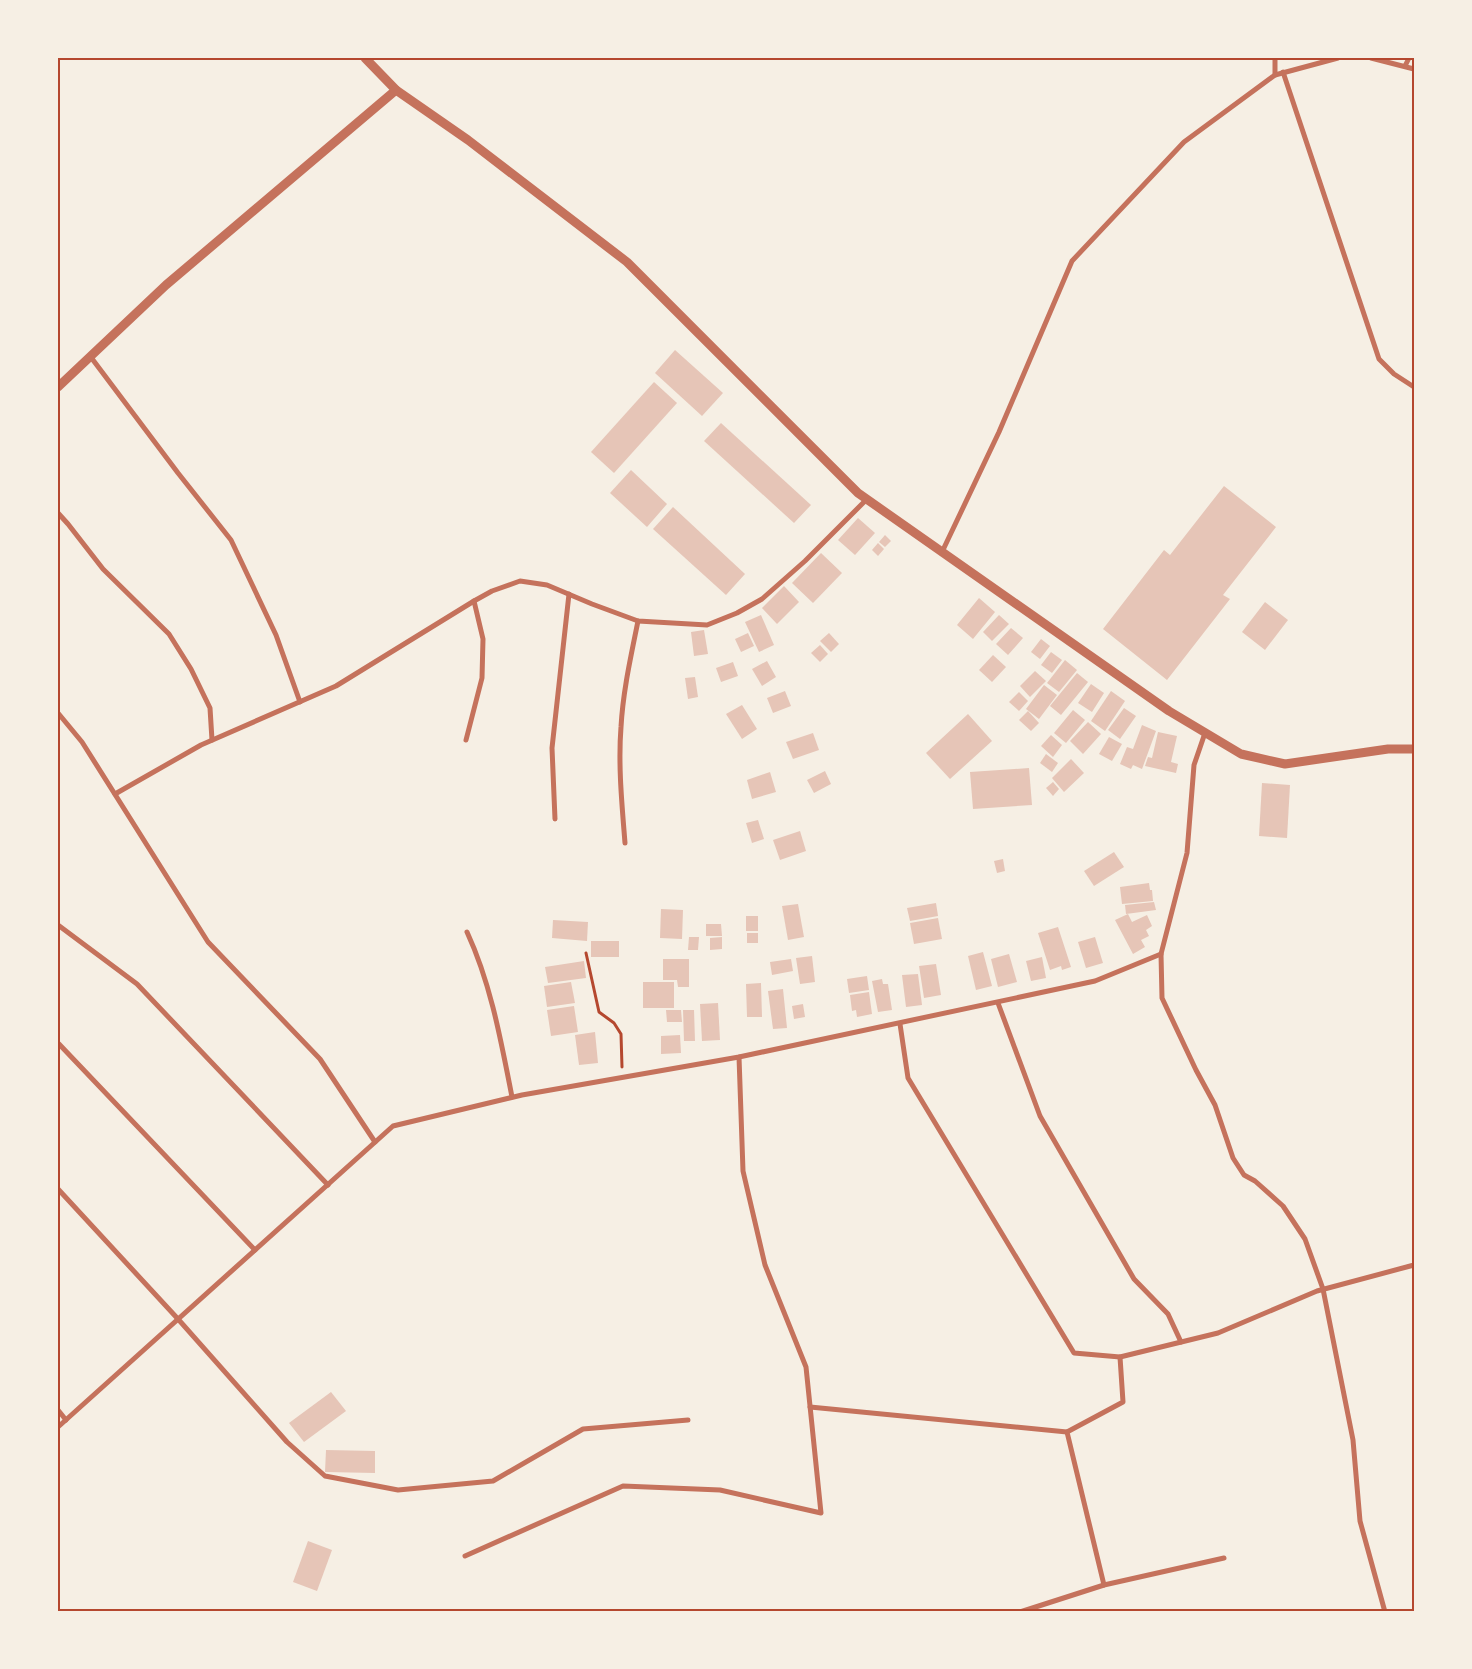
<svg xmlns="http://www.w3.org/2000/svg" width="1472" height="1669" viewBox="0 0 1472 1669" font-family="'IBM Plex Sans',sans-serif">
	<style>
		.building { fill: #e6c5b7 }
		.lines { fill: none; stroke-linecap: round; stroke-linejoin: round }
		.path { stroke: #b5482f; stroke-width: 3 }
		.minor { stroke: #c5725c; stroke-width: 5 }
		.tertiary { stroke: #c5725c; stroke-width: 9 }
		.neatline { fill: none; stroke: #b5482f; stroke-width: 2 }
	</style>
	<rect width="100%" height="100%" fill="#f6efe4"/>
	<g class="building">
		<path d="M675 350 723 393 702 416 655 373Z"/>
		<path d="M654 382 677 403 614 473 591 452Z"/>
		<path d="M721 423 811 505 794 523 704 441Z"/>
		<path d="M631 470 667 504 647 527 610 493Z"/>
		<path d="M1224 486 1276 527 1223 595 1230 599 1167 680 1103 629 1164 550 1170 555Z"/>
		<path d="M673 507 745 574 726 595 653 529Z"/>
		<path d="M858 518 875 533 855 555 838 540Z"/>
		<path d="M885 535 891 541 885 547 879 542Z"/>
		<path d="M878 543 884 549 878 556 872 550Z"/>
		<path d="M821 553 842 573 813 603 792 583Z"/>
		<path d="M784 586 799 602 777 624 762 608Z"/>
		<path d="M979 598 995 612 973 639 957 625Z"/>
		<path d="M1265 602 1288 620 1265 650 1242 632Z"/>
		<path d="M761 615 774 645 759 652 745 622Z"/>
		<path d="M999 615 1009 624 992 641 983 632Z"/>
		<path d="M1011 628 1023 638 1008 655 996 644Z"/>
		<path d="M704 630 708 654 694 656 691 632Z"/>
		<path d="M748 633 754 646 741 652 735 639Z"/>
		<path d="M829 633 839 644 831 652 820 641Z"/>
		<path d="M1041 639 1050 646 1040 659 1031 652Z"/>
		<path d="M820 645 828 654 820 662 811 653Z"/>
		<path d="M1051 652 1062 660 1052 673 1041 665Z"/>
		<path d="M993 655 1006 667 992 682 979 670Z"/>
		<path d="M1065 660 1077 670 1059 692 1047 683Z"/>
		<path d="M767 661 776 677 762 686 752 669Z"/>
		<path d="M733 662 738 676 721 682 716 668Z"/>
		<path d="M1035 671 1046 681 1030 697 1020 686Z"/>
		<path d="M1077 673 1088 682 1061 715 1050 706Z"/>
		<path d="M695 677 698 697 688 699 685 678Z"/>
		<path d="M1091 684 1104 693 1092 712 1078 703Z"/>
		<path d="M1044 685 1057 695 1039 719 1026 709Z"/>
		<path d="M785 691 791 706 773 713 767 698Z"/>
		<path d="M1111 691 1125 701 1105 731 1091 721Z"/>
		<path d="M1019 692 1028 701 1019 711 1009 702Z"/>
		<path d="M742 705 757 729 742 739 726 714Z"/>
		<path d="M1124 708 1136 716 1120 739 1108 730Z"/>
		<path d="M1073 710 1085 720 1066 743 1054 733Z"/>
		<path d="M1028 711 1039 723 1031 731 1019 720Z"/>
		<path d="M968 714 992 741 950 779 926 753Z"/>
		<path d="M1088 722 1101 734 1083 754 1070 741Z"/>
		<path d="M1142 725 1156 731 1142 769 1133 765 1131 769 1120 764 1127 747 1133 749Z"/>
		<path d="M1158 732 1177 736 1171 762 1178 764 1176 773 1145 766 1148 757 1152 758Z"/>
		<path d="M813 733 819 750 793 759 786 742Z"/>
		<path d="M1051 735 1062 745 1053 757 1041 746Z"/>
		<path d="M1109 737 1122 744 1112 761 1099 754Z"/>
		<path d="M1046 754 1058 763 1052 772 1040 763Z"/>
		<path d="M1071 759 1084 773 1064 792 1052 778Z"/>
		<path d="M1029 768 1032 805 973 809 970 772Z"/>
		<path d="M825 771 831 784 814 793 807 780Z"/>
		<path d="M770 772 776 792 752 799 747 780Z"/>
		<path d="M1053 782 1059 789 1053 796 1046 788Z"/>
		<path d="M1262 783 1290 785 1287 838 1259 836Z"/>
		<path d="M758 820 764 839 752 843 746 823Z"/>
		<path d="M800 831 806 851 780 860 773 840Z"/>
		<path d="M1114 852 1124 867 1094 886 1084 871Z"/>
		<path d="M1003 859 1005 871 997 873 994 861Z"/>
		<path d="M1149 883 1150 890H1152L1153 901 1122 904 1120 887Z"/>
		<path d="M1154 902 1156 910 1126 914 1125 905Z"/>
		<path d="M936 903 938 916 910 921 907 908Z"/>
		<path d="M798 904 804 937 788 940 782 906Z"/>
		<path d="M661 909 683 910 682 939 660 938Z"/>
		<path d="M1128 914 1132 922 1147 915 1152 926 1146 930 1149 936 1141 940 1145 947 1133 954 1115 920Z"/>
		<rect x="746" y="916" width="12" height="15"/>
		<path d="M938 918 942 939 914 944 910 923Z"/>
		<path d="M553 920 588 922 587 941 552 938Z"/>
		<path d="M706 924H721L722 936H706Z"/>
		<path d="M1058 927 1071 967 1062 970 1061 966 1050 970 1038 933Z"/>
		<rect x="747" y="933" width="11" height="10"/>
		<path d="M689 937H699L698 950H688Z"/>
		<path d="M722 937V949L710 950V938Z"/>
		<path d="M1095 937 1103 963 1086 968 1078 942Z"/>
		<rect x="591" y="941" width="28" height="16"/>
		<path d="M983 952 992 986 976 990 968 956Z"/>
		<path d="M1009 954 1017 982 998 987 991 959Z"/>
		<path d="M812 956 815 982 800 984 796 958Z"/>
		<path d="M1042 957 1046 978 1031 981 1026 961Z"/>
		<path d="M663 959H689V987H678L677 980H663Z"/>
		<path d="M791 959 793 971 772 975 770 962Z"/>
		<path d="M584 961 586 978 548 983 545 967Z"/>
		<path d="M936 964 941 995 924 998 919 966Z"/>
		<path d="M918 974 922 1005 906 1007 902 975Z"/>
		<path d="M867 976 869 990 849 993 847 979Z"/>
		<path d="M882 979 883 984H888L892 1010 878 1012 872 981Z"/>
		<path d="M571 982 575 1003 547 1007 544 986Z"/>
		<rect x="643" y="982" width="31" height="26"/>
		<path d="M761 983 762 1017H747L746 984Z"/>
		<path d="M783 989 787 1028 773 1029 768 991Z"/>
		<path d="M869 992 872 1014 857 1017 856 1010 852 1011 850 995Z"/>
		<path d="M718 1003 720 1040 702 1041 700 1004Z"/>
		<path d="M803 1004 805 1017 794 1019 792 1006Z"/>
		<path d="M574 1006 578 1032 551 1036 547 1010Z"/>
		<path d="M666 1010H681L682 1022H667Z"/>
		<path d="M683 1010H694L695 1041H684Z"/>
		<path d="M595 1032 598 1063 579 1065 575 1035Z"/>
		<path d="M680 1035 681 1053 661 1054V1036Z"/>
		<path d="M331 1392 346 1411 304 1442 289 1423Z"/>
		<path d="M326 1450 375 1451V1473L325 1472Z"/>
		<path d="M308 1541 332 1550 317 1591 293 1582Z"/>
	</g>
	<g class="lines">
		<path class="path" d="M586 953 599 1012 614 1023 621 1034 622 1067"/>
		<g class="minor">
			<path d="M1371 58 1414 69"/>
			<path d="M1405 66 1409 58"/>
			<path d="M1283 72 1379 359 1394 374 1414 387"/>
			<path d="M1275 75V58"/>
			<path d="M90 356 178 473 231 540 276 635 300 702"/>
			<path d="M58 513 68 524 103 569 169 634 191 669 210 708 212 740"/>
			<path d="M942 552 999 432 1072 261 1184 142 1275 75 1338 58"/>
			<path d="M58 713 82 742 208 942 320 1059 375 1142"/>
			<path d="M1205 733 1194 765 1187 853 1161 954 1162 998 1196 1070 1215 1105 1233 1158 1244 1175 1255 1181 1283 1206 1305 1239 1323 1289 1353 1440 1360 1521 1385 1612"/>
			<path d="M466 740 482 678 483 639 474 601"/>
			<path d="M115 794 201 745 336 686 474 601 492 591 520 581 547 585 592 604 638 621 707 625 737 613 762 599 805 561 867 499"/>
			<path d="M555 819 552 748 569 594"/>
			<path d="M625 843C622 805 618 765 621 727 623 691 631 656 638 621"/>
			<path d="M58 925 137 984 328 1185"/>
			<path d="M467 932C491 984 501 1041 512 1097"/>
			<path d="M998 1003 1040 1116 1134 1279 1168 1314 1181 1342"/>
			<path d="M900 1024 908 1078 1074 1353 1120 1357"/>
			<path d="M59 1044 255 1250"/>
			<path d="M58 1189 178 1319 287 1442 325 1476 398 1490 493 1481 583 1429 688 1420"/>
			<path d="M810 1407 1067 1432"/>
			<path d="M58 1410 66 1420"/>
			<path d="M58 1427 393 1126 522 1095 739 1057 1095 981 1161 954"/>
			<path d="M465 1556 623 1486 720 1490 821 1513 806 1367 765 1265 743 1171 739 1057"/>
			<path d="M1104 1585 1067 1432 1123 1402 1120 1357 1218 1333 1317 1291 1414 1265"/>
			<path d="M1020 1612 1104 1585 1224 1558"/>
		</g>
		<g class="tertiary">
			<path d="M365 58 396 90 468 140 627 262 858 493 1169 711 1241 754 1285 764 1388 749H1414"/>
			<path d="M58 387 166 285 396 90"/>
		</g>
	</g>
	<rect width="1472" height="1669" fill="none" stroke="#f6efe4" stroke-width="118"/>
	<rect x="59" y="59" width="1354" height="1551" class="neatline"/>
</svg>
